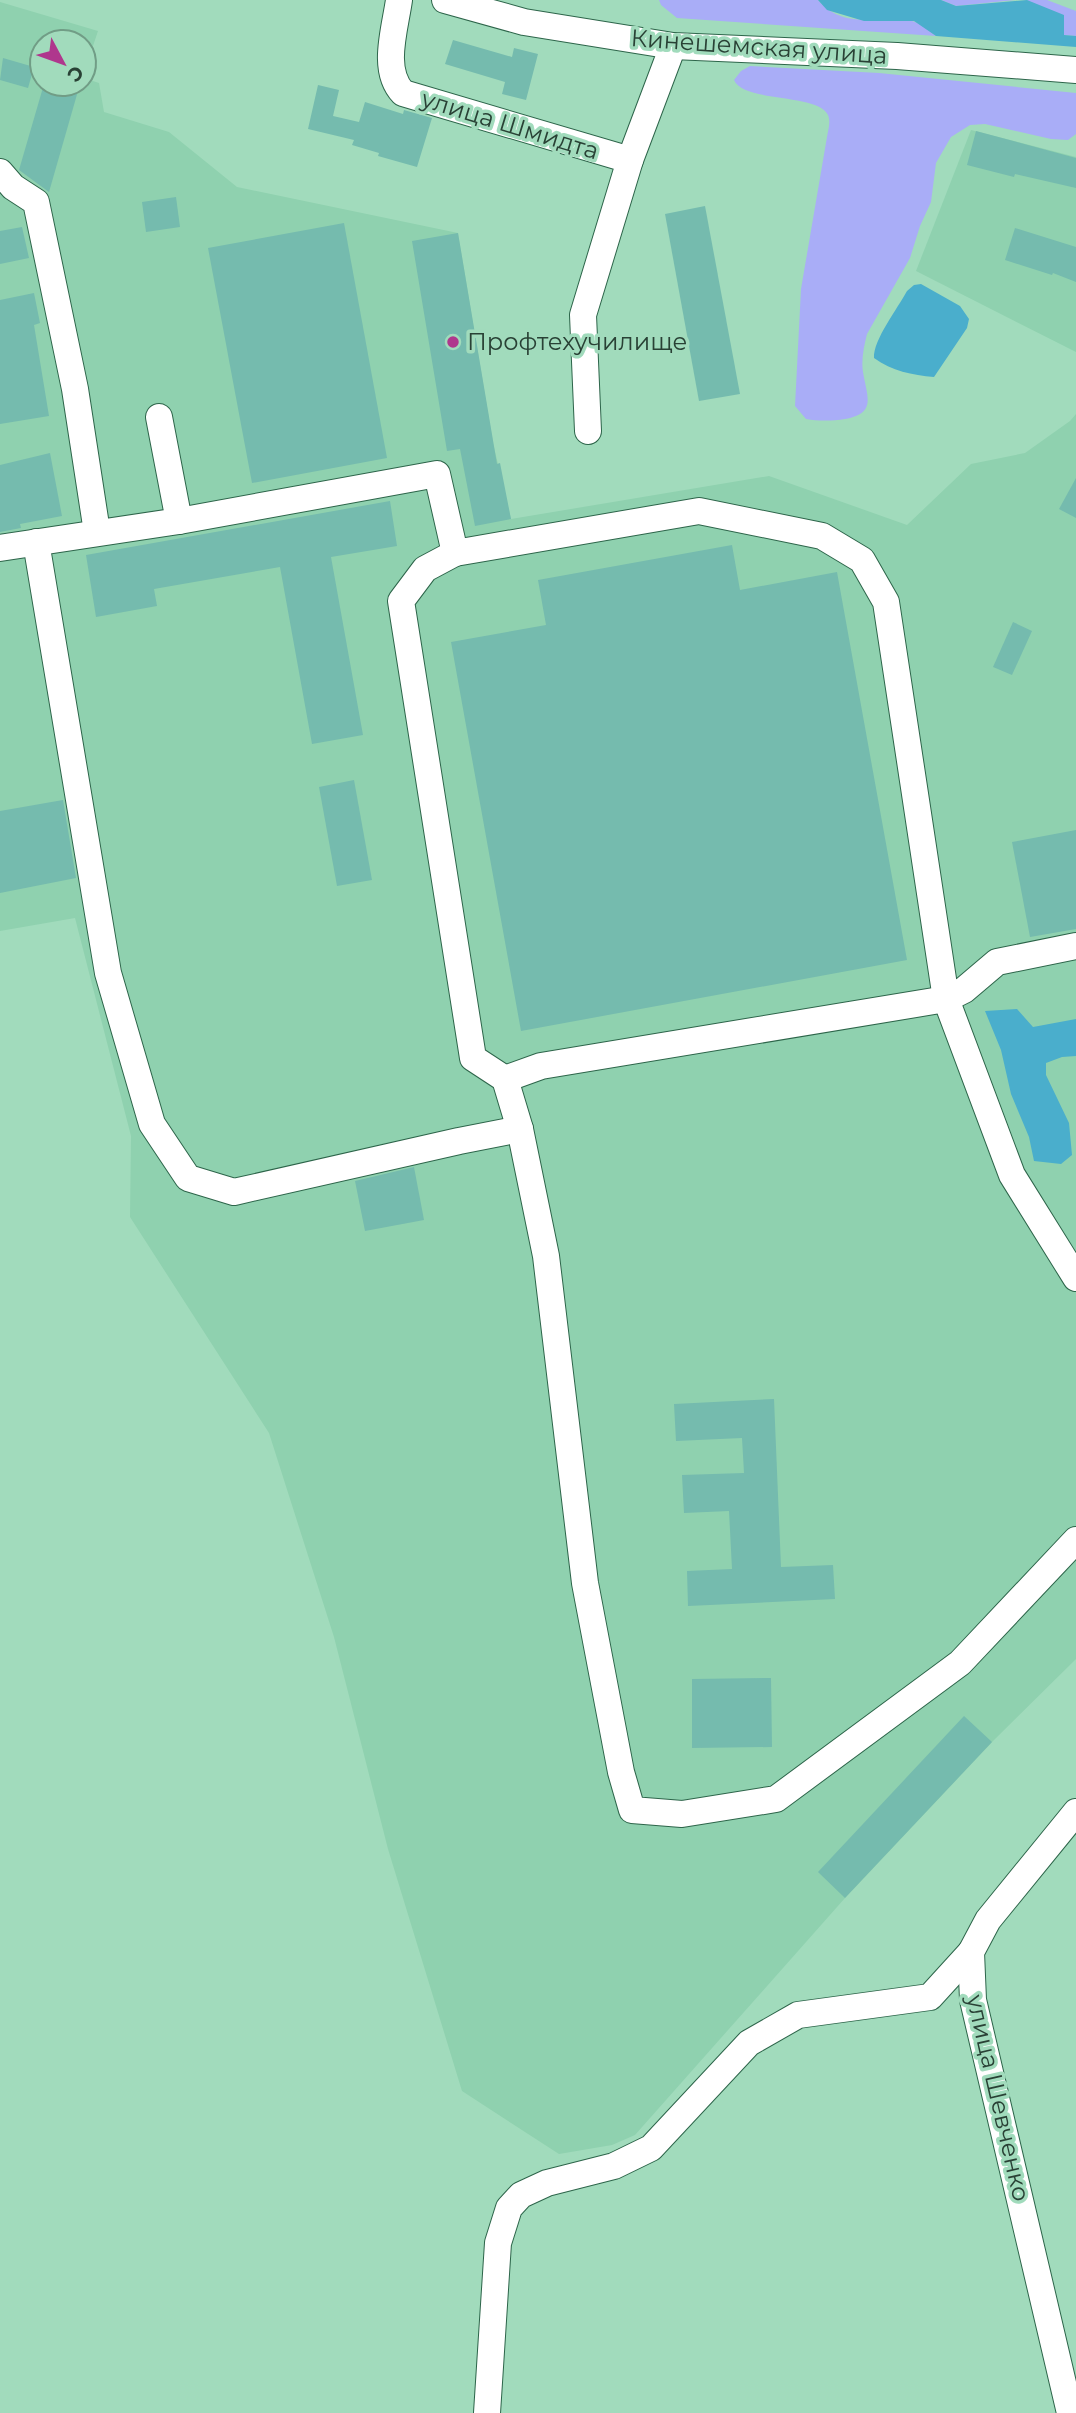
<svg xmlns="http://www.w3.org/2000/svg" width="1076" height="2413" viewBox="0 0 1076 2413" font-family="Montserrat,sans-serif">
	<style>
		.built { fill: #8fd1af }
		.green { fill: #a9adf7 }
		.water { fill: #4aaecc }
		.building { fill: #75bbae }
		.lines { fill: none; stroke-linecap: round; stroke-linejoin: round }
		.minor-casing { stroke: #2d654a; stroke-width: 28 }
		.minor { stroke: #fff; stroke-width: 26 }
		.poi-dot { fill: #af378d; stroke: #a1dbbc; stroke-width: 2.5 }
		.labels { text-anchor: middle; stroke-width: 7; stroke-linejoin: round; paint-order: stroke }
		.street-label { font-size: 24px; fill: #294135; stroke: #a1dbbc }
		.poi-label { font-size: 24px; fill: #294135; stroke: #a1dbbc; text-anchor: start }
	</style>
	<rect width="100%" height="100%" fill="#a1dbbc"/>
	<g class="built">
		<path d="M0 2 98 31 84 73V42H42V84H84V78L99 83 104 112 169 132 237 187 458 233 493 443 511 519 769 476 907 525 971 464 1025 453 1070 421 1076 414V1659L992 1742 845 1898 635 2135 612 2145 559 2154 462 2091 388 1849 334 1637 269 1433 130 1217 131 1136 75 918 0 931Z"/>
		<path d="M971 130 1076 157V352L916 271Z"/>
	</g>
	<g class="green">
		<path d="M659 0H818C844 31 881 15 912 21 920 23 929 31 936 36L677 18 661 5Z"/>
		<path d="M941 0H1015L956 6Z"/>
		<path d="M1027 0H1047L1076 11V36L1064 35Z"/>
		<path d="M750 66 879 73 1076 93V134L1068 140 1051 139 985 124 970 125 951 137 936 163 931 202 920 226 910 258 867 334C864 346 861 360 863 372 867 397 877 413 845 419 832 421 818 421 806 419L795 406 801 289 827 137C828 130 831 122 828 115 818 93 744 103 734 80L741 71Z"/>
	</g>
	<g class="water">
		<path d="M818 0H941L956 6 1027 0 1064 15V35L1076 36V47L936 36 914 21H864L827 10Z"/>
		<path d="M921 284 960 306 969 319 967 328 934 377C912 375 892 371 874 358 873 340 898 308 907 291L914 285Z"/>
		<path d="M1017 1009 1033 1027 1076 1019V1056L1062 1057 1046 1063V1075L1069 1123 1072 1155 1061 1164 1034 1161 1029 1137 1011 1094 1001 1050 985 1011Z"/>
	</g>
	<g class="building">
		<path d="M453 40 512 57 514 48 538 54 526 100 502 94 505 82 445 64Z"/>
		<path d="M3 58 34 67 28 88 0 80Z"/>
		<path d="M44 84H80L49 192 19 170Z"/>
		<path d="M318 85 339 90 333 116 359 122 365 102 403 114 404 110 432 118 417 167 378 156 379 153 352 145 354 140 308 129Z"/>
		<path d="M976 131 1076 158V188L1015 174 1014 177 967 165Z"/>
		<path d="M176 197 180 227 146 232 142 202Z"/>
		<path d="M705 206 740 394 699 401 665 214Z"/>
		<path d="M344 223 387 458 252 483 208 248Z"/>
		<path d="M22 227 29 258 0 264V231Z"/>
		<path d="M1015 228 1076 247V282L1053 273 1052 275 1005 260Z"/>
		<path d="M458 233 497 464 500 463 511 519 475 526 460 449 447 451 412 241Z"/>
		<path d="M34 293 40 323 34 325 49 416 0 424V300Z"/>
		<path d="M50 453 62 516 20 524 21 528 0 532V465Z"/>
		<path d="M1076 478V518L1059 509Z"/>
		<path d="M390 501 397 546 331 557 363 735 312 744 280 567 154 589 157 606 96 617 86 555Z"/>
		<path d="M732 545 740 590 837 572 907 960 521 1031 451 642 546 625 538 580Z"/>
		<path d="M1013 622 1032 631 1012 675 993 667Z"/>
		<path d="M354 780 372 880 337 886 319 787Z"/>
		<path d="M63 800 76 878 0 893V811Z"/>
		<path d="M1076 830V929L1030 937 1012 842Z"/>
		<path d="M414 1167 424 1220 365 1231 355 1181Z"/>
		<path d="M774 1399 781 1567 833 1565 835 1599 688 1606 687 1571 732 1569 729 1511 684 1513 682 1475 744 1473 742 1438 676 1441 674 1404Z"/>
		<path d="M771 1678 772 1747 692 1748V1679Z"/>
		<path d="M964 1716 992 1742 845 1898 818 1872Z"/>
	</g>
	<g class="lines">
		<defs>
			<g id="minor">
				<path d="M399 0C395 29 381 70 403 93L630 160"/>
				<path d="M445 0 524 22 673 46 897 56 1076 70"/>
				<path d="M0 172 13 187 36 202 75 389 97 532"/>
				<path d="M159 417 179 521"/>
				<path d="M588 431 583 315 630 160 673 46"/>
				<path d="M36 542 108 973 152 1124 188 1178 234 1192 459 1141 520 1129"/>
				<path d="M0 548 179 521 437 474 455 553 699 511 822 536 862 560 886 602 946 999 1012 1175 1076 1278"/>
				<path d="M455 553 425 569 401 601 473 1058 505 1079 520 1129 546 1256 585 1583 621 1772 632 1810 682 1814 776 1799 960 1663 1076 1540"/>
				<path d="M505 1079 541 1066 946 999 964 990 997 962 1076 946"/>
				<path d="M487 2413 498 2243 509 2208 521 2195 547 2183 614 2166 651 2148 749 2043 798 2015 930 1997 971 1952"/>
				<path d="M1070 2413 973 2000 971 1952 988 1920 1076 1812"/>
			</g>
		</defs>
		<use href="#minor" class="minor-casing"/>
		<use href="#minor" class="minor"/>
	</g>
	<circle class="poi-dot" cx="453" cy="342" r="7"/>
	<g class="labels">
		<g class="street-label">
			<text transform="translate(759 47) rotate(4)" y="8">Кинешемская улица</text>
			<text transform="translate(510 125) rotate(17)" y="8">улица Шмидта</text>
			<text transform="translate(998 2098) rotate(77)" y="8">улица Шевченко</text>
		</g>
		<g class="poi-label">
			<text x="467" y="350">Профтехучилище</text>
		</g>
	</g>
	<g transform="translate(63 63) rotate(131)"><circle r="33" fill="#a1dbbc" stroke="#719d86" stroke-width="2"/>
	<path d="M0-5L12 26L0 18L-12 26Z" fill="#af378d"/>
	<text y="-10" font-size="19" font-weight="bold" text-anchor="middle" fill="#294135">С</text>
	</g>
</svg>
